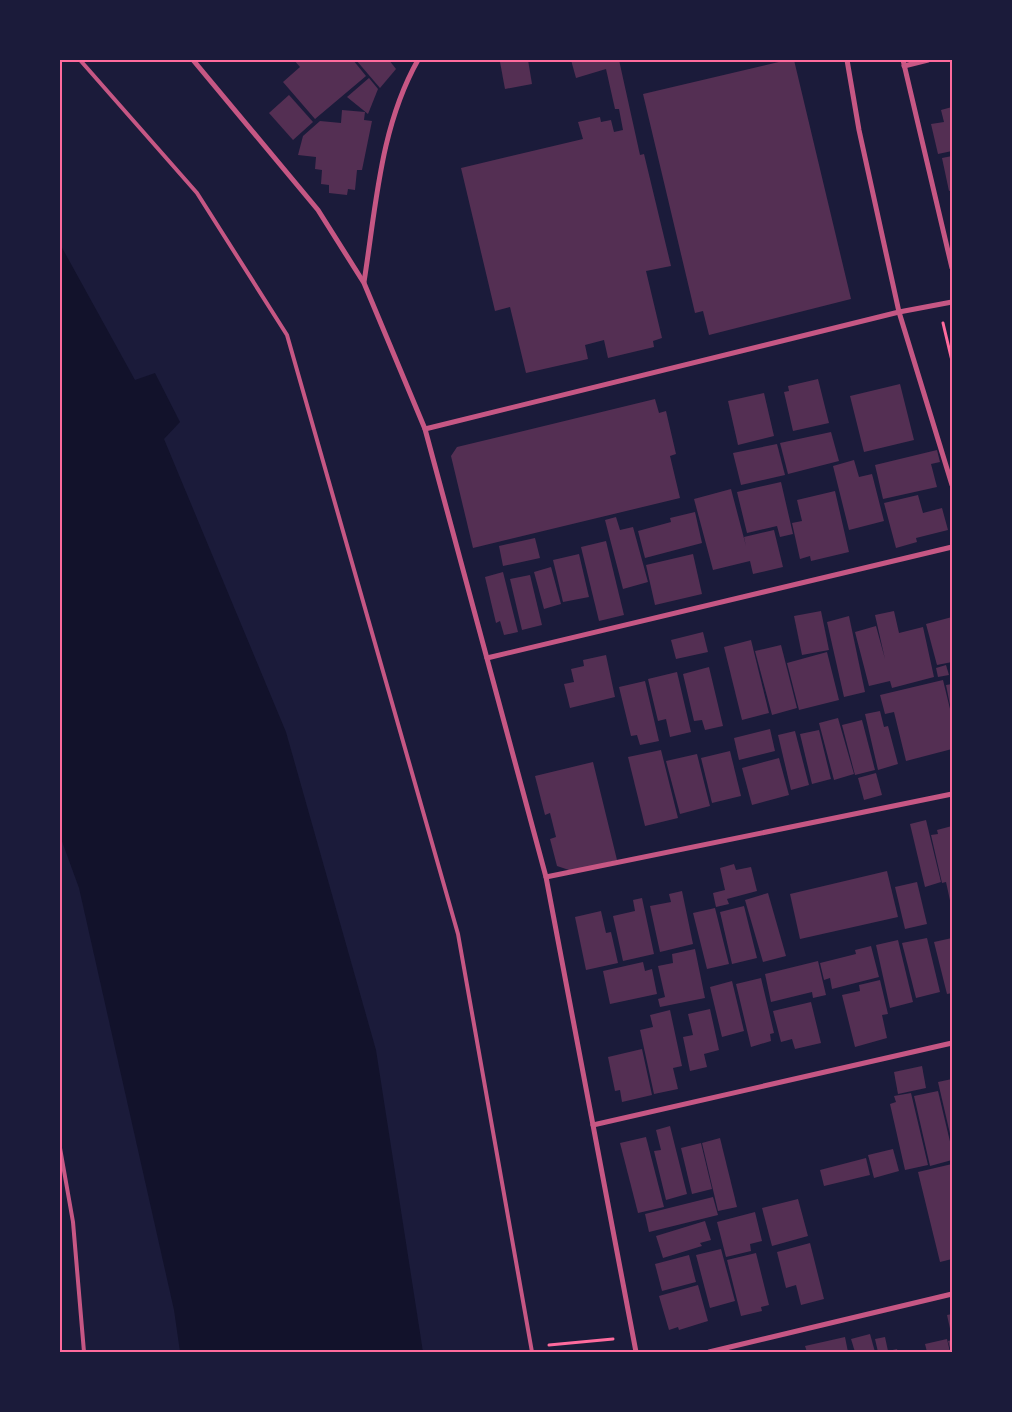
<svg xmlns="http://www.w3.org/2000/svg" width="1012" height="1412" viewBox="0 0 1012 1412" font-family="Overpass,sans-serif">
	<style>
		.water { fill: #12122b }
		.building { fill: #542f53 }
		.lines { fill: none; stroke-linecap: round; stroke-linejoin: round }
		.path { stroke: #ff6b9d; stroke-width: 3 }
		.service { stroke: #c65784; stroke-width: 4 }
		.minor { stroke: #c65784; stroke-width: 5 }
		.neatline { fill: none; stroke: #ff6b9d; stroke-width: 2 }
	</style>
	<rect width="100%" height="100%" fill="#1b1b3a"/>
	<path class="water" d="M60 244 135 380 155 373 180 422 164 439 286 732 376 1050 423 1352H180L174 1310 79 888 60 836Z"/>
	<g class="building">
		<path d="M294 60H353L366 76 315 119 283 82 300 67Z"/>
		<path d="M356 60H389L396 69 380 88Z"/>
		<path d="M509 60H528L532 84 505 89 500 62Z"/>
		<path d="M571 60H619L640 155 644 154 671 266 646 271 662 338 653 341 654 347 608 358 604 340 585 345 588 359 526 373 510 307 495 311 461 168 583 139 578 122 600 117 601 122 611 120 614 132 623 130 619 109H615L606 69 576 78Z"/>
		<path d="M787 60H794L851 299 709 335 703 311 695 313 643 94Z"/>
		<path d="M369 78 378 89 368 114 347 97Z"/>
		<path d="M289 95 313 122 293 140 269 113Z"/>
		<path d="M952 107V151L938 154 931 124 944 122 941 110Z"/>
		<path d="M342 110 365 112 364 120 372 121 362 170H357L355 190 348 189 347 195 329 193V185L321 184 322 170 315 169 316 157 298 155 303 136 320 121 341 123Z"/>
		<path d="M952 156V190L949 191 942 158Z"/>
		<path d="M818 379 829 423 793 431 784 392 789 391 788 386Z"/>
		<path d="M900 384 914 440 864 452 850 396Z"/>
		<path d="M764 393 774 436 738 445 728 401Z"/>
		<path d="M655 399 659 413 666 411 676 454 670 456 680 498 473 548 451 456 457 447Z"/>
		<path d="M831 432 839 461 788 474 780 443Z"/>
		<path d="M777 444 785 475 741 485 733 453Z"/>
		<path d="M937 450 940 462 931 464 937 487 883 499 875 465Z"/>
		<path d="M854 460 859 477 872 474 884 521 849 530 833 466Z"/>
		<path d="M781 482 793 534 780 537 777 526 747 533 737 492Z"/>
		<path d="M731 489 746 546 744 537 774 530 783 567 753 574 750 561 713 570 694 499Z"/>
		<path d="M835 491 849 552 811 561 810 556 800 559 792 523 802 521 797 500Z"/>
		<path d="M918 495 923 513 942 508 948 530 916 538 917 542 896 548 884 503Z"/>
		<path d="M695 512 702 543 645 558 638 531 671 522 670 518Z"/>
		<path d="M616 517 620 530 633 527 648 582 623 589 605 520Z"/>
		<path d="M535 538 540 558 503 566 499 546Z"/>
		<path d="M606 541 624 615 599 621 581 547Z"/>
		<path d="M579 554 589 597 563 602 553 560Z"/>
		<path d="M693 554 702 594 655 605 646 565Z"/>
		<path d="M551 567 561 604 544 609 534 572Z"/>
		<path d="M503 572 518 632 504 635 500 621 496 623 485 577Z"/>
		<path d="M530 575 542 625 522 630 510 579Z"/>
		<path d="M821 611 829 650 802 655 794 616Z"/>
		<path d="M894 611 899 633 923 627 934 677 892 688 890 681 869 686 855 632 876 626 885 659 875 615Z"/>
		<path d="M849 616 865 692 844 697 827 622Z"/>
		<path d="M952 617V662L937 665 926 624Z"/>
		<path d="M703 632 708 652 676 659 671 640Z"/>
		<path d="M751 640 769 713 742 720 724 647Z"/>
		<path d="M781 645 797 708 772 715 755 651Z"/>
		<path d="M827 652 839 700 799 710 787 663Z"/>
		<path d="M606 655 615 697 570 708 564 684 574 682 571 669 584 666 583 660Z"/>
		<path d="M946 665 949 675 938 677 936 668Z"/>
		<path d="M709 667 723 726 705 730 702 720 694 721 683 674Z"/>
		<path d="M677 672 691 732 670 737 666 719 658 721 648 679Z"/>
		<path d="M943 680 952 717V749L906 761 894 712 885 714 880 695Z"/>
		<path d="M645 681 659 741 640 745 637 735 631 736 619 687Z"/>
		<path d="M952 684V710H951L946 685Z"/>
		<path d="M880 711 884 727 888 726 898 764 878 770 865 714Z"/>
		<path d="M838 718 854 774 834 780 819 723Z"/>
		<path d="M862 720 875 770 855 775 842 725Z"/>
		<path d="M770 729 775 751 739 760 734 738Z"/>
		<path d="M819 730 831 779 812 784 800 734Z"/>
		<path d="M795 731 809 785 791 790 778 735Z"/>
		<path d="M661 750 678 818 645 826 628 757Z"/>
		<path d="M730 751 741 796 712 803 701 758Z"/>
		<path d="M697 754 710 806 680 814 666 761Z"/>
		<path d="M779 758 789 795 752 805 742 768Z"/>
		<path d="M593 762 617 860 572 871 557 866 550 839 556 837 550 813 545 815 535 776Z"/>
		<path d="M876 773 882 795 864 800 858 778Z"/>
		<path d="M926 820 941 882 925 887 910 824Z"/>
		<path d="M952 826V905H951L946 882 942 883 931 835 938 834 937 830Z"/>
		<path d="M734 864 736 870 751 867 757 891 727 899 729 904 716 907 713 893 725 890 720 868Z"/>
		<path d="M887 871 898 917 800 939 790 894Z"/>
		<path d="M917 882 927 924 905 929 895 887Z"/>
		<path d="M682 891 693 944 660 952 650 906 671 902 669 894Z"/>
		<path d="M768 893 786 956 763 962 745 900Z"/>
		<path d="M642 898 654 954 623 961 613 916 635 911 633 900Z"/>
		<path d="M744 906 757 958 732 964 720 912Z"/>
		<path d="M715 908 729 964 707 969 693 913Z"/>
		<path d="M601 911 606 933 611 932 618 963 586 970 575 917Z"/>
		<path d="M927 938 940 992 916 998 902 943Z"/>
		<path d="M952 938V993L947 994 934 942Z"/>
		<path d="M898 940 913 1002 890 1008 876 945Z"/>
		<path d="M871 946 879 977 832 989 830 978 824 980 820 963 856 954 855 950Z"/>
		<path d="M695 949 705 998 660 1007 658 999 665 997 658 966 673 963 672 954Z"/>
		<path d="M818 961 826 995 813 998 812 992 771 1002 765 974Z"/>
		<path d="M643 962 645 971 652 969 657 994 610 1004 603 971Z"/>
		<path d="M761 978 774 1033 770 1034 771 1041 751 1047 736 984Z"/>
		<path d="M880 980 888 1014 882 1015 887 1038 855 1047 842 995 860 991 859 985Z"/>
		<path d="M732 981 744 1031 722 1037 710 987Z"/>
		<path d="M811 1002 821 1043 795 1049 792 1039 781 1042 773 1011Z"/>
		<path d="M710 1009 719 1050 704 1054 707 1067 690 1071 683 1037 693 1035 688 1014Z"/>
		<path d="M670 1010 682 1066 673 1068 678 1089 654 1094 640 1030 653 1027 650 1015Z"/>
		<path d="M642 1049 652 1095 622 1102 620 1090 615 1091 608 1057Z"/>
		<path d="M922 1066 926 1088 898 1094 894 1072Z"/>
		<path d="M952 1079V1138H951L938 1082Z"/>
		<path d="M938 1091 952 1150V1160L930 1166 914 1096Z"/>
		<path d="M911 1093 928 1165 905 1170 890 1104 896 1102 894 1096Z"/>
		<path d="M670 1126 687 1194 666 1200 654 1151 661 1150 656 1130Z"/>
		<path d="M646 1137 664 1207 638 1213 620 1143Z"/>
		<path d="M720 1138 737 1207 718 1211 702 1143Z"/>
		<path d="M701 1143 712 1189 692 1194 681 1148Z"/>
		<path d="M893 1149 899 1171 874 1178 868 1155Z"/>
		<path d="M866 1158 870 1175 824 1186 820 1170Z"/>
		<path d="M952 1164V1233H950L952 1259 940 1262 918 1172Z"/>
		<path d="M713 1197 718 1215 649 1232 645 1214Z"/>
		<path d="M798 1199 808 1236 772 1246 762 1208Z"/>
		<path d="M755 1212 762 1241 750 1244 751 1251 726 1257 717 1222Z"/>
		<path d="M705 1221 711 1240 700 1243 702 1246 663 1258 656 1236Z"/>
		<path d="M810 1243 824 1299 801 1305 796 1285 786 1288 777 1252Z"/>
		<path d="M721 1249 735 1301 710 1308 696 1255Z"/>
		<path d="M756 1253 769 1305 761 1307 762 1311 741 1316 727 1260Z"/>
		<path d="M689 1255 696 1282 662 1291 655 1264Z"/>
		<path d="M698 1285 708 1321 679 1330 678 1327 669 1330 659 1296Z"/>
		<path d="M952 1314V1332L951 1333 947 1315Z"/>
		<path d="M870 1334 875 1352H855L851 1339Z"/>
		<path d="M845 1337 848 1352H807L805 1346Z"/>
		<path d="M885 1337 888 1351 897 1349 898 1352H878L875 1339Z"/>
		<path d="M947 1339 950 1352H927L925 1344Z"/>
		<path d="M952 1340V1352H951L948 1341Z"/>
	</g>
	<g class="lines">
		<g class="path">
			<path d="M943 323 952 361"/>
			<path d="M549 1345 613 1339"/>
		</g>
		<g class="service">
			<path d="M80 60 197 193 287 335 458 934 532 1352"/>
			<path d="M60 1148 73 1222 84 1352"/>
		</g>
		<g class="minor">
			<path d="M193 60 318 210 364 283 425 429 546 877 636 1352"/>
			<path d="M847 60 859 130 899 312 952 485"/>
			<path d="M903 60 952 268"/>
			<path d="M904 66 928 60"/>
			<path d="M364 282C376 207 380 127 418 60"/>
			<path d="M425 429 899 312 952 302"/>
			<path d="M487 658 952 547"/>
			<path d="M546 877 952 794"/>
			<path d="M593 1125 952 1043"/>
			<path d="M709 1352 952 1294"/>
		</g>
	</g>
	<rect width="1012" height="1412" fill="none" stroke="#1b1b3a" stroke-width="122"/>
	<rect x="61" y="61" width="890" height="1290" class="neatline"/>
</svg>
